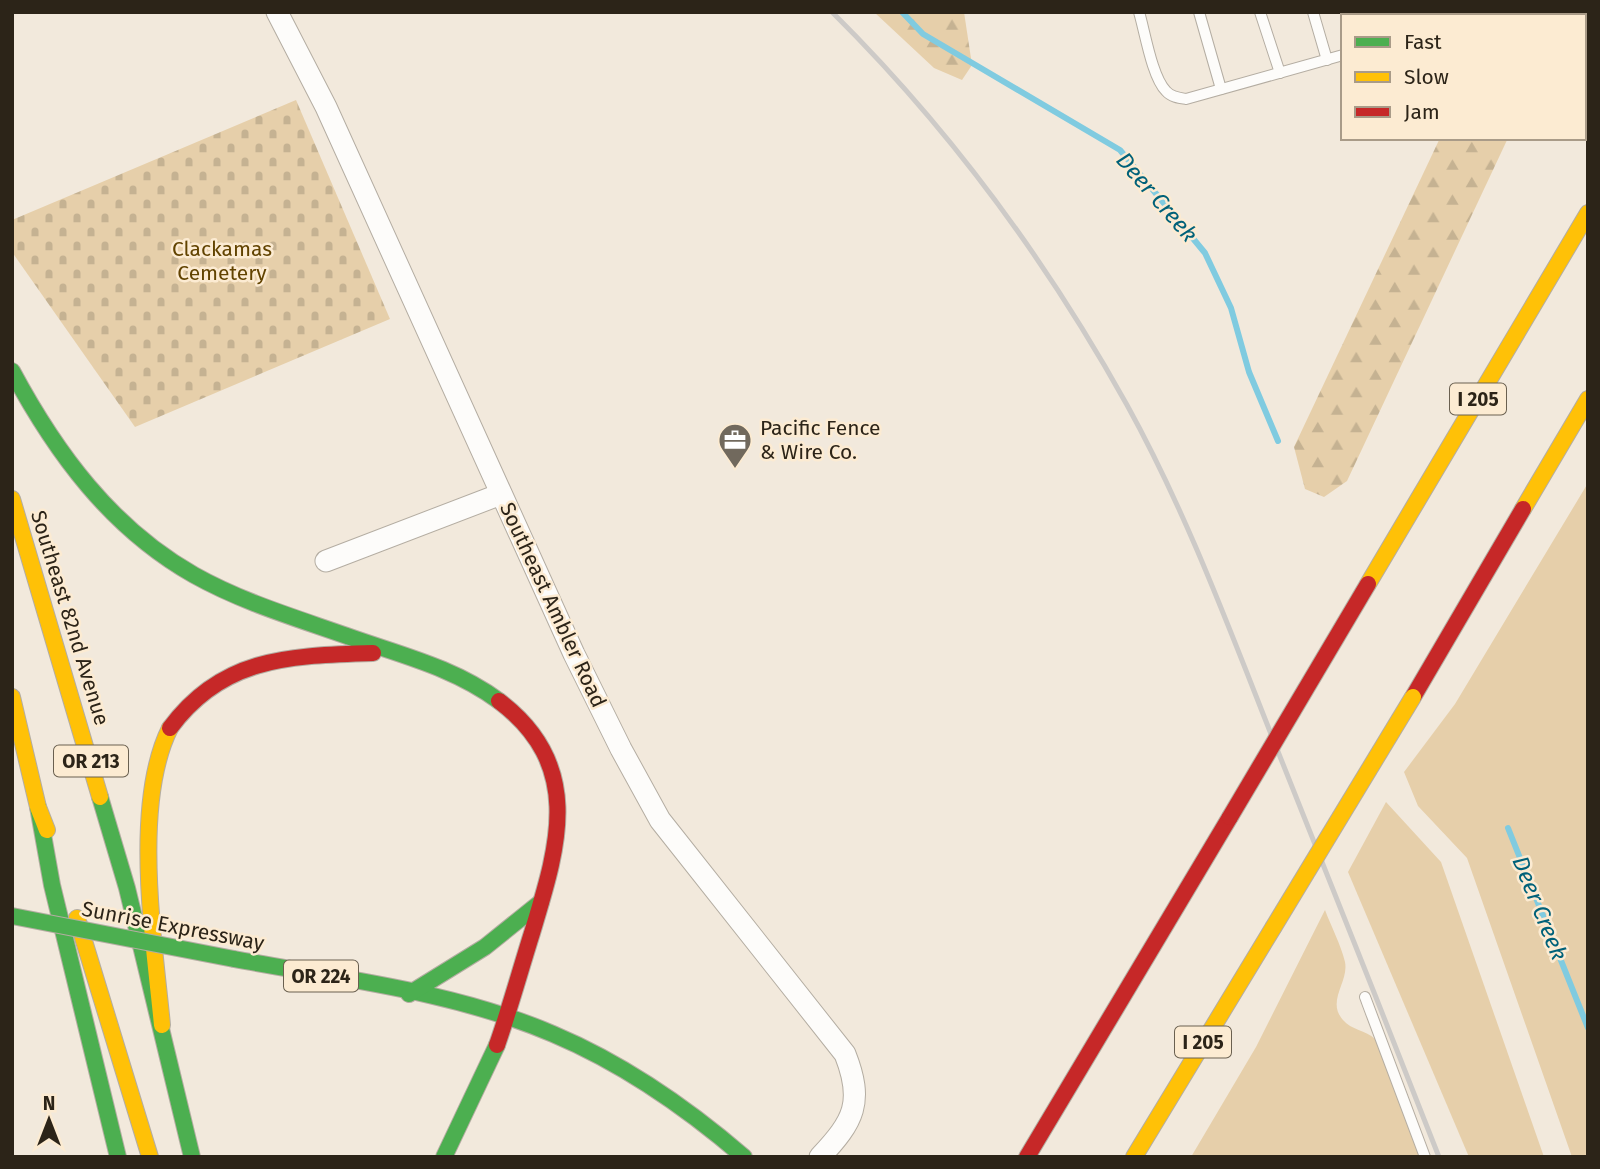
<svg xmlns="http://www.w3.org/2000/svg" width="1600" height="1169" viewBox="0 0 1600 1169" font-family="'Fira Sans',sans-serif">
	<style>
		.grass { fill: #e6cfaa }
		.forest { fill: url(#forest-firs) }
		.cemetery { fill: url(#cemetery-stones) }
		.lines { fill: none; stroke-linecap: round; stroke-linejoin: round }
		.stream { stroke: #80cbe0; stroke-width: 6 }
		.lane-casing { stroke: #b4ada2; stroke-width: 12 }
		.street-casing { stroke: #b4ada2; stroke-width: 23 }
		.fast-casing { stroke: #b4ada2; stroke-width: 18 }
		.slow-casing { stroke: #b4ada2; stroke-width: 18 }
		.jam-casing { stroke: #b4ada2; stroke-width: 18 }
		.lane { stroke: #fdfcfa; stroke-width: 10 }
		.street { stroke: #fdfcfa; stroke-width: 21 }
		.fast { stroke: #4caf50; stroke-width: 16 }
		.slow { stroke: #ffc107; stroke-width: 16 }
		.jam { stroke: #c62828; stroke-width: 16 }
		.rail { stroke: #cdcac7; stroke-width: 5 }
		.fast-bridge-casing { stroke: #b4ada2; stroke-width: 18; stroke-linecap: butt }
		.slow-bridge-casing { stroke: #b4ada2; stroke-width: 18; stroke-linecap: butt }
		.jam-bridge-casing { stroke: #b4ada2; stroke-width: 18; stroke-linecap: butt }
		.fast-bridge { stroke: #4caf50; stroke-width: 16 }
		.slow-bridge { stroke: #ffc107; stroke-width: 16 }
		.jam-bridge { stroke: #c62828; stroke-width: 16 }
		.labels { text-anchor: middle; stroke-width: 5; stroke-linejoin: round; paint-order: stroke }
		.shield { fill: #fcebd2; stroke: #6a6050; stroke-width: 2 }
		.shield-label { font-size: 19px; font-weight: bold; fill: #2c2418 }
		.park-label { font-size: 21px; fill: #624300; stroke: #fcebd2 }
		.poi-label { font-size: 21px; fill: #2c2418; stroke: #fcebd2; text-anchor: start }
		.street-label { font-size: 21px; fill: #2c2418; stroke: #fcebd2 }
		.water-label { font-size: 23px; font-style: italic; fill: #006179; stroke: #fcebd2 }
	</style>
	<defs>
		<pattern id="forest-firs" width="22" height="20" patternUnits="userSpaceOnUse" patternTransform="scale(1.75)"><rect width="22" height="20" fill="#e6cfaa"/><path d="M5 1l3.5 6h-7zM16 11l3.5 6h-7z" fill="#c5b292"/></pattern>
		<pattern id="cemetery-stones" width="16" height="16" patternUnits="userSpaceOnUse" patternTransform="scale(1.75)"><rect width="16" height="16" fill="#e6cfaa"/><path d="M2 7V4a2 2 0 0 1 4 0v3zM10 15v-3a2 2 0 0 1 4 0v3z" fill="#c5b292"/></pattern>
	</defs>
	<rect width="100%" height="100%" fill="#f2e9dc"/>
	<g class="grass">
		<path d="M1588 483V1157H1572L1467 858 1418 806 1404 772 1455 704Z"/>
		<path d="M1386 802 1441 862 1544 1157H1469L1348 872Z"/>
		<path d="M1325 910C1331 926 1341 945 1345 962 1349 982 1326 1001 1343 1020 1351 1030 1366 1030 1375 1039L1421 1157H1191L1256 1047Z"/>
	</g>
	<g class="forest">
		<path d="M874 12H964L972 65 962 80 934 68Z"/>
		<path d="M1505 12H1567L1565 16H1503Z"/>
		<path d="M1440 138H1508L1347 481 1324 497 1305 489 1294 447Z"/>
	</g>
	<path class="cemetery" d="M296 100 390 319 135 427 12 252V220Z"/>
	<g class="lines">
		<g class="stream">
			<path d="M902 12 923 34 1120 150 1205 253 1231 308 1249 372 1278 441"/>
			<path d="M1508 828 1588 1028"/>
		</g>
		<defs>
			<g id="lane">
				<path d="M1139 12C1145 32 1152 77 1166 91 1171 97 1179 98 1186 99L1343 55"/>
				<path d="M1199 12 1221 89"/>
				<path d="M1260 12 1280 73"/>
				<path d="M1313 12 1327 60"/>
				<path d="M1371 12 1372 16"/>
				<path d="M1431 12 1432 16"/>
				<path d="M1476 16 1478 12"/>
				<path d="M1365 997 1425 1157"/>
			</g>
			<g id="street">
				<path d="M277 12 326 107 574 654 621 749 660 820 845 1054C864 1102 854 1121 820 1157"/>
				<path d="M326 561 501 494"/>
			</g>
			<g id="fast">
				<path d="M12 371C56 453 111 528 194 575 242 602 296 618 347 636 400 655 453 667 499 701"/>
				<path d="M100 797 127 888 192 1157"/>
				<path d="M38 807 52 885 118 1157"/>
				<path d="M234 959C341 979 453 991 553 1034 624 1064 686 1107 744 1157"/>
				<path d="M409 994 485 947 541 902"/>
				<path d="M444 1157 497 1045"/>
			</g>
			<g id="slow">
				<path d="M12 499 100 797"/>
				<path d="M1523 509 1588 399"/>
				<path d="M1368 584 1588 213"/>
				<path d="M12 697 38 807 47 830"/>
				<path d="M77 918 150 1157"/>
				<path d="M162 1025C154 941 132 804 170 728"/>
				<path d="M1134 1157 1273 928"/>
			</g>
			<g id="jam">
				<path d="M1413 697 1523 509"/>
				<path d="M170 728C223 656 291 656 373 653"/>
				<path d="M497 1045C510 1008 520 971 532 933 558 847 585 766 499 701"/>
				<path d="M1027 1157 1230 817"/>
			</g>
		</defs>
		<use href="#lane" class="lane-casing"/>
		<use href="#street" class="street-casing"/>
		<use href="#fast" class="fast-casing"/>
		<use href="#slow" class="slow-casing"/>
		<use href="#jam" class="jam-casing"/>
		<use href="#lane" class="lane"/>
		<use href="#street" class="street"/>
		<use href="#fast" class="fast"/>
		<use href="#slow" class="slow"/>
		<use href="#jam" class="jam"/>
		<path class="rail" d="M832 12C949 128 1047 261 1127 405 1184 508 1226 620 1269 729 1326 872 1383 1014 1439 1157"/>
		<defs>
			<path id="fast-bridge" d="M12 916 234 959"/>
			<path id="slow-bridge" d="M1273 928 1413 697"/>
			<path id="jam-bridge" d="M1230 817 1368 584"/>
		</defs>
		<use href="#fast-bridge" class="fast-bridge-casing"/>
		<use href="#slow-bridge" class="slow-bridge-casing"/>
		<use href="#jam-bridge" class="jam-bridge-casing"/>
		<use href="#fast-bridge" class="fast-bridge"/>
		<use href="#slow-bridge" class="slow-bridge"/>
		<use href="#jam-bridge" class="jam-bridge"/>
	</g>
	<defs>
		<symbol id="office-pin" viewBox="-11 -11 22 30"><path d="M0 17L-7.5 6A9.5 9.5 0 1 1 7.5 6Z" fill="#71695d" stroke="#fcebd2"/><path d="M-6-3h4V-5.5h4V-3h4V5H-6ZM-1-4.5V-3h2v-1.5ZM-6 0V1H6V0Z" fill="#fff"/></symbol>
	</defs>
	<g fill-rule="evenodd">
		<use href="#office-pin" x="716" y="421" width="38" height="52"/>
	</g>
	<g class="labels">
		<g class="shield">
			<rect x="1450" y="383.5" width="56" height="31" rx="5"/>
			<rect x="54" y="745.5" width="74" height="31" rx="5"/>
			<rect x="284" y="960.5" width="74" height="31" rx="5"/>
			<rect x="1175" y="1026.5" width="56" height="31" rx="5"/>
		</g>
		<g class="shield-label">
			<text x="1478" y="406">I 205</text>
			<text x="91" y="768">OR 213</text>
			<text x="321" y="983">OR 224</text>
			<text x="1203" y="1049">I 205</text>
		</g>
		<g class="park-label">
			<text x="222" y="256">Clackamas<tspan x="222" dy="24">Cemetery</tspan></text>
		</g>
		<g class="poi-label">
			<text x="760" y="435">Pacific Fence<tspan x="760" dy="24">&amp; Wire Co.</tspan></text>
		</g>
		<g class="street-label">
			<text transform="translate(553 605) rotate(65)" y="7">Southeast Ambler Road</text>
			<text transform="translate(70 618) rotate(73)" y="7">Southeast 82nd Avenue</text>
			<text transform="translate(173 926) rotate(11)" y="7">Sunrise Expressway</text>
		</g>
		<g class="water-label">
			<text transform="translate(1157 197) rotate(49)" y="8">Deer Creek</text>
			<text transform="translate(1540 908) rotate(68)" y="8">Deer Creek</text>
		</g>
	</g>
	<rect width="1600" height="1169" fill="none" stroke="#2c2418" stroke-width="28"/>
	<rect x="1341" y="14" width="245" height="126" fill="#fcebd2" stroke="#a99b88" stroke-width="2"/>
	<rect x="1355" y="37" width="35" height="10" fill="#4caf50" stroke="#a99b88" stroke-width="2"/>
	<text x="1404" y="49" font-size="21" fill="#2c2418">Fast</text>
	<rect x="1355" y="72" width="35" height="10" fill="#ffc107" stroke="#a99b88" stroke-width="2"/>
	<text x="1404" y="84" font-size="21" fill="#2c2418">Slow</text>
	<rect x="1355" y="107" width="35" height="10" fill="#c62828" stroke="#a99b88" stroke-width="2"/>
	<text x="1404" y="119" font-size="21" fill="#2c2418">Jam</text>
	<g transform="translate(49 1120)" stroke="#fcebd2" stroke-width="5" paint-order="stroke">
	<path d="M0-5L12 26L0 18L-12 26Z" fill="#2c2418"/>
	<text y="-10" font-size="19" font-weight="bold" text-anchor="middle" fill="#2c2418">N</text>
	</g>
</svg>
